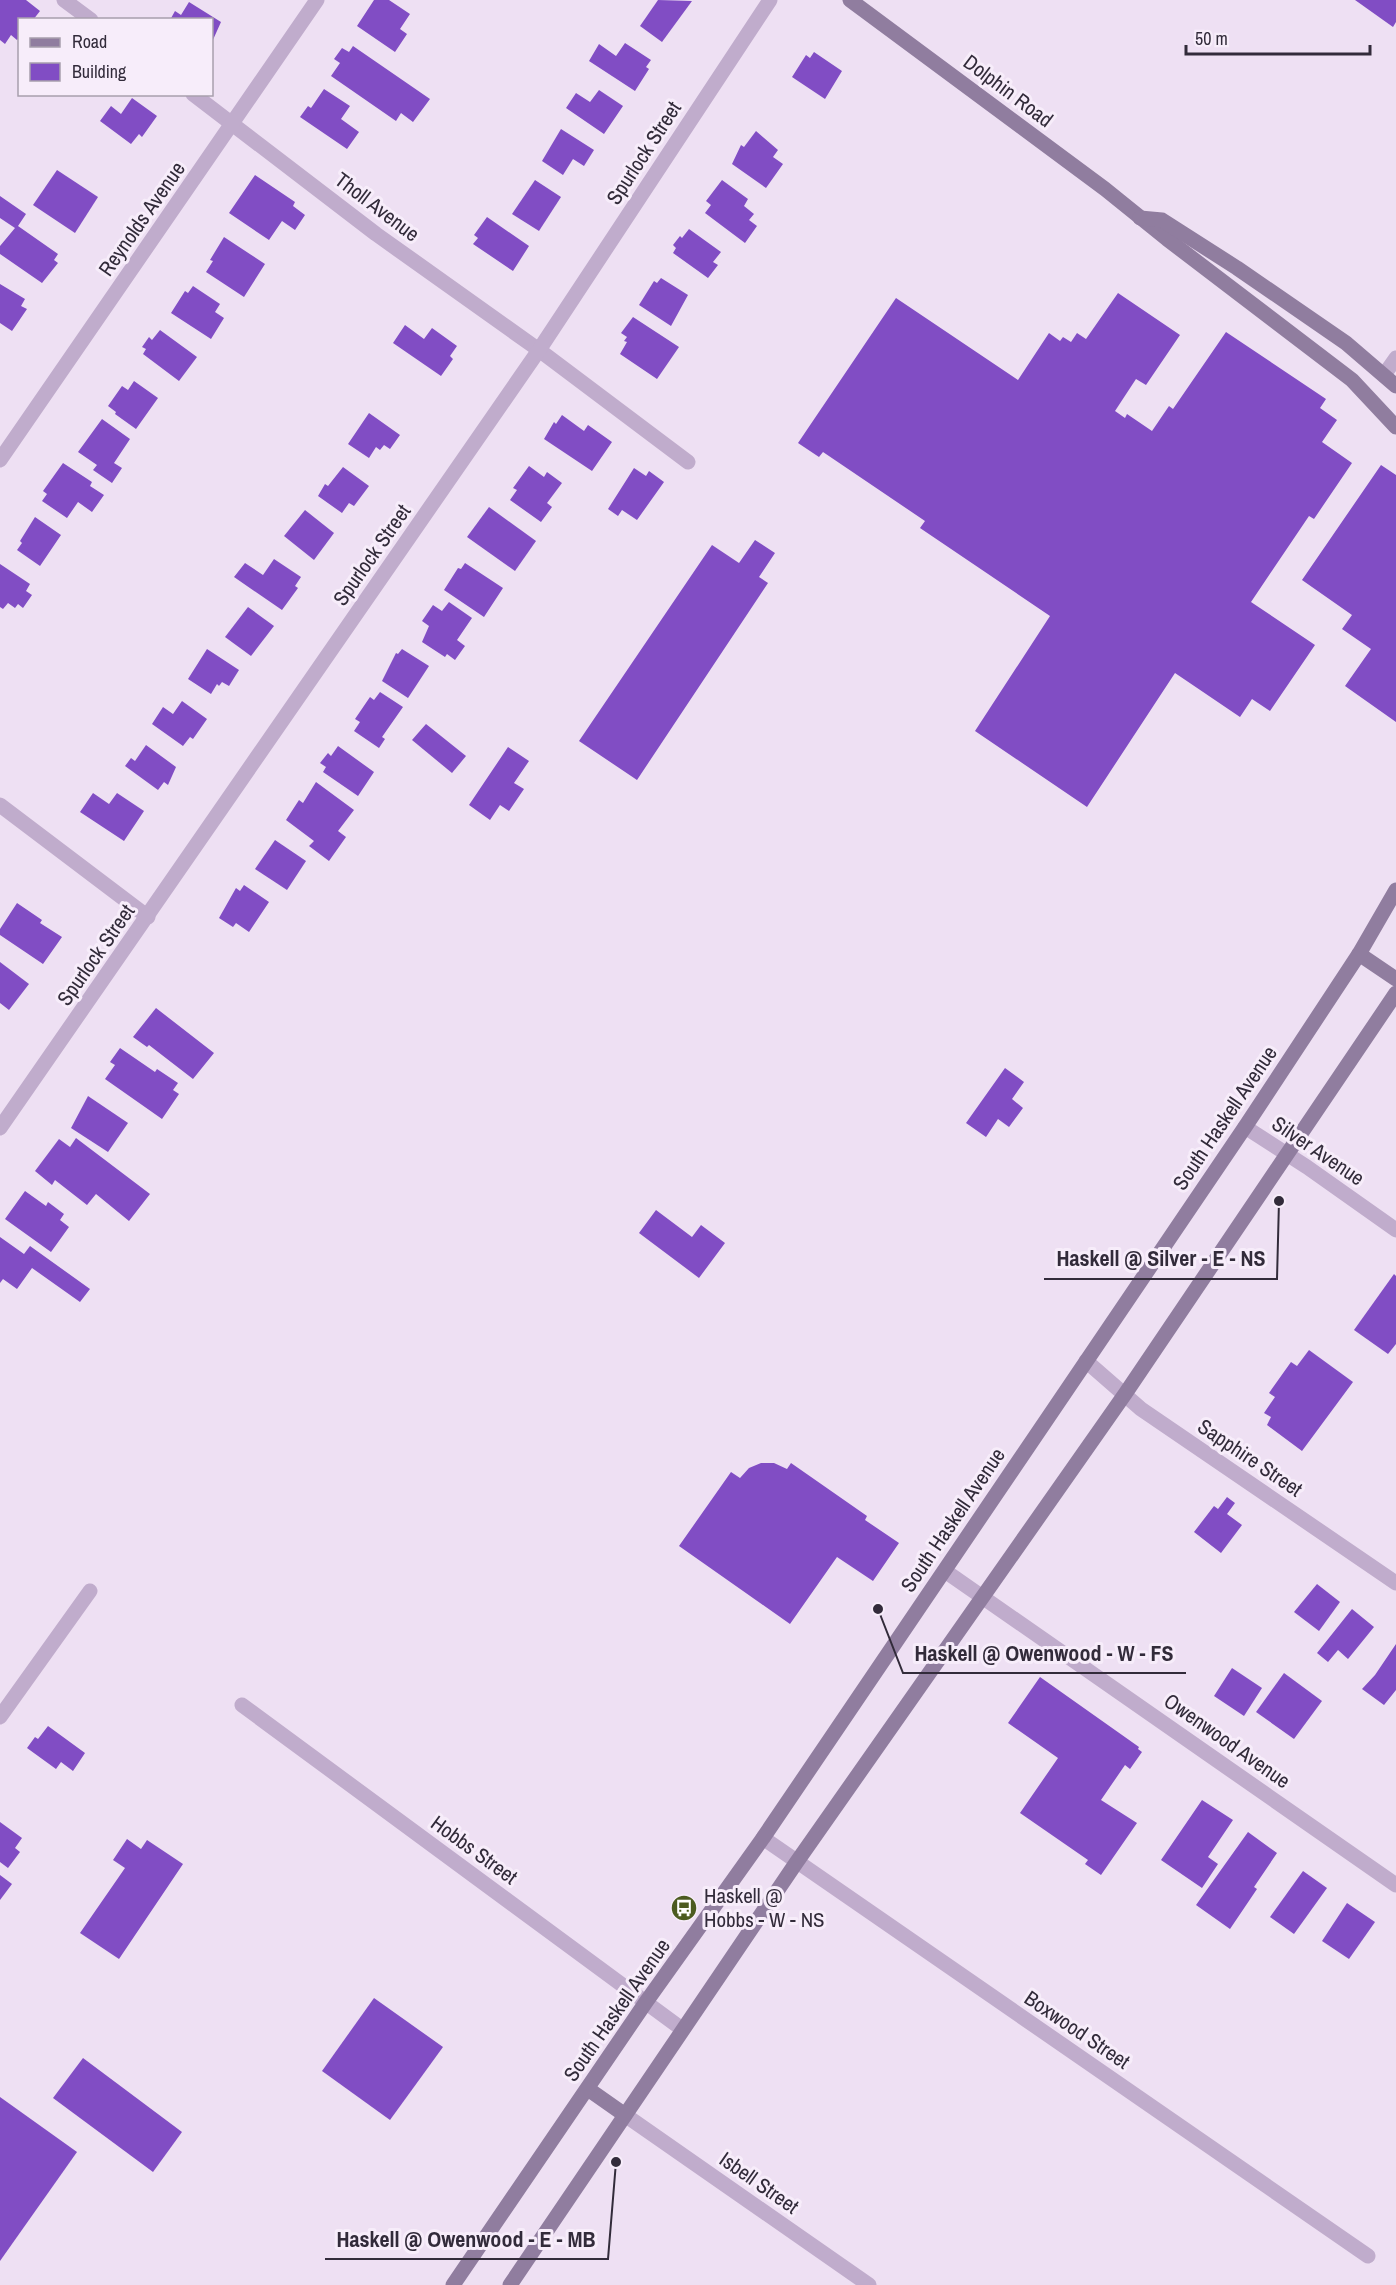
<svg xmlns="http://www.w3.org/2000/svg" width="1396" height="2285" viewBox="0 0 1396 2285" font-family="'Archivo Narrow',sans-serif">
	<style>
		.building { fill: #814dc4 }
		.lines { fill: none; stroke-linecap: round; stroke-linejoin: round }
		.minor { stroke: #c0accc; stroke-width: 15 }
		.secondary { stroke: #907d9f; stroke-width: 15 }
		.labels { text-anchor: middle; stroke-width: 6; stroke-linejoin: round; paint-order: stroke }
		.street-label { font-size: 21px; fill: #322b3a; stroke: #f7edfa }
		.poi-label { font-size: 21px; fill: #322b3a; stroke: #f7edfa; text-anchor: start }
		.leader { fill: none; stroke: #322b3a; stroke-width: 2 }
		.callout-dot { fill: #322b3a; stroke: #f7edfa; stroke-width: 2 }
		.callout-label { font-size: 22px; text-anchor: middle; font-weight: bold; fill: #322b3a; stroke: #f7edfa; stroke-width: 6; stroke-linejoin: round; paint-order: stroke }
	</style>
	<rect width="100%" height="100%" fill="#eee0f3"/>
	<g class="building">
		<path d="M0 0H26L40 11 33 20H20V37L17 40 11 35 5 44 0 40Z"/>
		<path d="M374 0H389L410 14 400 29 407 34 395 52 357 26Z"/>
		<path d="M658 0 692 1 662 42 640 26Z"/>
		<path d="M1355 0H1396V22L1393 27Z"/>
		<path d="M189 2 221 22 212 42V20H170L175 11 181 15Z"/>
		<path d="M625 43 651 60 646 67 649 69 635 91 589 61 599 44 616 56Z"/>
		<path d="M353 46 430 99 413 122 401 113 396 121 331 76 340 63 334 59 342 48 349 52Z"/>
		<path d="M814 52 842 71 825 99 792 77 806 55 810 58Z"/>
		<path d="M324 89 350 106 341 119 359 132 347 149 300 117 308 106 311 108Z"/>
		<path d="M599 90 623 106 604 134 566 108 576 93 590 102Z"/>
		<path d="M132 98 157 116 142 137 139 134 131 144 100 121 111 106 121 114Z"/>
		<path d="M561 129 594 150 584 166 573 159 563 175 542 161Z"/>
		<path d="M756 131 778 150 773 157 783 164 766 188 732 164 741 145 744 147Z"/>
		<path d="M57 170 98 197 75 233 33 205Z"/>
		<path d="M255 175 295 202 293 206 305 215 295 230 282 221 269 240 229 213Z"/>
		<path d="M535 180 561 197 539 231 512 214Z"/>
		<path d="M722 180 748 199 744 206 754 214 749 220 757 226 745 243 705 213 711 205 706 201Z"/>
		<path d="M0 196 26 214 18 226 58 254 54 260 58 263 42 283 0 254V246L15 228 0 218Z"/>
		<path d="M487 217 529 246 513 271 473 244 478 238 474 235Z"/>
		<path d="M689 229 721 252 713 262 718 265 708 278 673 253 676 248 673 245 680 236 682 238Z"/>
		<path d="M224 237 265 264 244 297 206 272 213 261 210 260Z"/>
		<path d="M661 278 688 295 671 326 639 305 654 281 657 283Z"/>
		<path d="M0 284 25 299 21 306 27 309 12 331 0 323Z"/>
		<path d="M193 286 220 304 215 312 224 318 211 339 171 313 185 291 188 293Z"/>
		<path d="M1118 293 1180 335 1146 385 1136 379 1115 411 1125 418 1127 414 1152 431 1169 406 1173 409 1226 332 1326 399 1320 408 1337 420 1322 442 1352 463 1314 519 1309 516 1251 602 1315 645 1270 711 1252 699 1240 717 1175 673 1087 807 975 731 1050 616 920 528 925 521 823 452 819 457 798 443 896 298 1018 380 1049 333 1060 341 1063 337 1071 342 1077 333 1086 339Z"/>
		<path d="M633 317 679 347 657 379 620 354 627 342 624 341 627 337 621 333Z"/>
		<path d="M405 325 424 339 432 328 457 346 450 356 453 359 441 376 393 343Z"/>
		<path d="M160 330 197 357 179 381 143 354 146 349 142 347 149 337 152 340Z"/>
		<path d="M134 381 158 398 136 429 115 414 116 412 108 406 122 386 128 390Z"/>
		<path d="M369 413 400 435 390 449 384 445 380 450 376 447 369 458 348 444Z"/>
		<path d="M562 415 584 431 588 425 612 442 592 471 544 439 554 422 556 424Z"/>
		<path d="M102 419 130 439 114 463 122 468 112 483 93 470 97 465 78 452Z"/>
		<path d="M63 463 92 482 90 486 104 495 92 512 78 502 67 518 42 501 47 494 43 491Z"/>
		<path d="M1381 465 1396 475V722L1345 686 1371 649 1342 629 1352 615 1302 580Z"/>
		<path d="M529 466 544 477 547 472 562 483 547 503 552 507 541 522 510 500 517 490 513 488Z"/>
		<path d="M343 467 369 486 354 506 349 503 342 513 318 496 325 484 328 486Z"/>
		<path d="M634 468 646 476 649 471 664 482 637 520 622 510 618 516 608 509Z"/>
		<path d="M489 507 536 541 515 571 467 537Z"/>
		<path d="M305 510 334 533 314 560 284 536Z"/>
		<path d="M35 517 61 535 40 566 17 550 22 543 20 541Z"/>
		<path d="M755 540 775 553 759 577 768 583 637 780 579 741 712 545 739 563Z"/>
		<path d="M274 559 301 577 295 586 298 588 282 610 234 577 245 563 263 575Z"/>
		<path d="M465 563 503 588 484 617 444 590 458 568 461 569Z"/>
		<path d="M0 564 30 584 26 591 32 595 23 608 18 604 15 608 8 603 3 609 0 607Z"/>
		<path d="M449 602 472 618 457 640 465 646 455 660 447 654 445 657 422 642 429 626 422 621 433 605 442 611Z"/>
		<path d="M248 607 274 626 251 656 225 637Z"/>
		<path d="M207 649 239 670 229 686 222 682 219 686 217 684 211 694 188 679Z"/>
		<path d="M402 649 429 666 408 698 382 681 396 653 398 654Z"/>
		<path d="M380 692 403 707 382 737 385 739 379 748 354 731 360 722 355 719 370 697 374 700Z"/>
		<path d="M182 701 207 719 193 739 190 737 183 746 152 724 163 707 173 714Z"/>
		<path d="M426 724 466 756 452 773 412 740Z"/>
		<path d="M146 745 176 767 168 785 164 782 158 790 125 766 131 758 135 761Z"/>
		<path d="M338 746 374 772 358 796 323 772 326 767 320 763 328 753 331 756Z"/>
		<path d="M508 747 529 761 514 783 524 789 509 811 500 805 490 820 469 805Z"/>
		<path d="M316 782 354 810 338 831 346 837 329 861 309 846 314 841 286 820 299 800 303 803Z"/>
		<path d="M93 793 109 804 117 793 144 811 124 841 80 812Z"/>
		<path d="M275 840 306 861 287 890 255 869Z"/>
		<path d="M244 885 269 902 249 932 236 923 233 927 219 918 236 888 240 891Z"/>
		<path d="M17 903 42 920 40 923 62 937 43 964 0 935V929Z"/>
		<path d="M0 962 29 984 9 1010 0 1003Z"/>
		<path d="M156 1008 214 1053 193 1079 149 1045 147 1047 133 1037Z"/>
		<path d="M120 1048 155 1072 157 1069 178 1083 173 1090 179 1094 162 1119 105 1079 115 1065 110 1062Z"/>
		<path d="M1005 1068 1024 1082 1012 1099 1023 1108 1009 1127 998 1119 986 1137 966 1123Z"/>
		<path d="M88 1096 128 1123 108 1152 71 1128Z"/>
		<path d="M76 1138 150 1194 129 1221 96 1194 87 1205 55 1180 52 1185 35 1171 59 1139 70 1147Z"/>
		<path d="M25 1191 46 1206 48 1202 64 1214 60 1220 69 1227 51 1252 5 1219Z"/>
		<path d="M656 1210 692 1237 701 1225 725 1243 699 1278 639 1233Z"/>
		<path d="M0 1237 24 1254 30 1246 90 1289 80 1302 32 1268 17 1289 3 1279 0 1283Z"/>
		<path d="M1394 1274 1396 1276V1344L1388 1354 1354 1330Z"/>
		<path d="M1309 1350 1353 1382 1302 1451 1267 1425 1271 1417 1264 1413 1275 1397 1269 1393 1291 1362 1297 1366Z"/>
		<path d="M761 1463H774L787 1469 791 1463 867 1516 865 1520 899 1543 873 1581 837 1557 790 1624 679 1546 731 1472 740 1478 749 1468Z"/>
		<path d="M1227 1497 1235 1503 1227 1514 1242 1525 1221 1553 1194 1532 1214 1506 1218 1509Z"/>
		<path d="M1317 1584 1340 1602 1319 1631 1294 1612Z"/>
		<path d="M1352 1609 1374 1627 1348 1659 1338 1650 1328 1662 1317 1653Z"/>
		<path d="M1396 1644V1690L1384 1705 1362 1689 1375 1675Z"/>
		<path d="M1232 1668 1262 1688 1244 1716 1214 1696Z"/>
		<path d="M1284 1673 1322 1701 1294 1739 1256 1712Z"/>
		<path d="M1040 1677 1139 1747 1138 1749 1142 1752 1130 1769 1125 1765 1101 1800 1137 1823 1101 1875 1085 1864 1088 1860 1020 1813 1058 1758 1008 1723Z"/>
		<path d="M48 1726 85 1753 73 1771 61 1762 56 1769 27 1748 35 1737 38 1739Z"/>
		<path d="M1202 1800 1233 1820 1208 1857 1218 1864 1202 1888 1161 1860Z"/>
		<path d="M0 1822 22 1838 15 1848 20 1852 8 1868 0 1862Z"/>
		<path d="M1248 1832 1277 1853 1254 1887 1257 1889 1230 1929 1196 1905Z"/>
		<path d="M127 1839 141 1849 147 1840 183 1864 119 1959 80 1933 125 1868 113 1860Z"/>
		<path d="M1303 1871 1327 1888 1294 1934 1270 1917Z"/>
		<path d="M0 1875 12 1884 0 1900Z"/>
		<path d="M1347 1903 1375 1922 1349 1959 1322 1941Z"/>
		<path d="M374 1998 443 2047 390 2120 322 2071Z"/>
		<path d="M83 2058 182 2132 153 2172 53 2098Z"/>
		<path d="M0 2097 77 2152 0 2261Z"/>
	</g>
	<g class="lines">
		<g class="minor">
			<path d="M64 0 91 20"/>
			<path d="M193 94 376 234 539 350 688 462"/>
			<path d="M1384 375 1396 358"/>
			<path d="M0 460 317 0"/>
			<path d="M0 805 148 917"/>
			<path d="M1245 1127 1307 1167 1396 1230"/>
			<path d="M0 1128 539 350 770 0"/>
			<path d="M1086 1361 1141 1409 1396 1583"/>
			<path d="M945 1571 1396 1885"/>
			<path d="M242 1705 682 2029"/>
			<path d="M0 1717 90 1591"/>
			<path d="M763 1838 1368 2256"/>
			<path d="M625 2115 869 2285"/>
		</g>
		<g class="secondary">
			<path d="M850 0 1105 189 1167 239 1352 380 1396 427"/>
			<path d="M1140 218 1162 220 1237 268 1346 343 1396 386"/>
			<path d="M1359 954 1396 979"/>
			<path d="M588 2089 625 2115"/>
			<path d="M453 2285 646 2002 763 1838 1245 1127 1359 954 1396 890"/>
			<path d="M510 2285 796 1863 1125 1394 1396 993"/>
		</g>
	</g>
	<defs>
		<symbol id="bus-disc" viewBox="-11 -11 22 22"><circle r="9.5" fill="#4c5b20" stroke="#f7edfa"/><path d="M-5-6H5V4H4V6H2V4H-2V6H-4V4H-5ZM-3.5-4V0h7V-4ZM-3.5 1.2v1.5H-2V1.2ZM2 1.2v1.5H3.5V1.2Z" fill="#fff"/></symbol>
	</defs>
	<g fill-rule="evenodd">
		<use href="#bus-disc" x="669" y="1893" width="30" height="30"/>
	</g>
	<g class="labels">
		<g class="street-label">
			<text transform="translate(1008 91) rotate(37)" y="7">Dolphin Road</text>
			<text transform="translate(644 153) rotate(-57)" y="7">Spurlock Street</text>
			<text transform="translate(377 207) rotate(37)" y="7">Tholl Avenue</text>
			<text transform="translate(142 219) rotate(-55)" y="7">Reynolds Avenue</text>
			<text transform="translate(372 555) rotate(-55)" y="7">Spurlock Street</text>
			<text transform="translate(96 955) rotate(-55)" y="7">Spurlock Street</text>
			<text transform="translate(1225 1118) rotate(-56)" y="7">South Haskell Avenue</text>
			<text transform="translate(1318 1151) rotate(34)" y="7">Silver Avenue</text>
			<text transform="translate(1250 1458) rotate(34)" y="7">Sapphire Street</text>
			<text transform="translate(953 1520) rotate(-56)" y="7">South Haskell Avenue</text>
			<text transform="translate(1227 1741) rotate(35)" y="7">Owenwood Avenue</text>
			<text transform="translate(474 1850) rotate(36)" y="7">Hobbs Street</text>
			<text transform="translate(617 2010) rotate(-55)" y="7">South Haskell Avenue</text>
			<text transform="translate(1077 2030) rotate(34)" y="7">Boxwood Street</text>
			<text transform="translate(759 2183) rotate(35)" y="7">Isbell Street</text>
		</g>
		<g class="poi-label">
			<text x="704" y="1903">Haskell @<tspan x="704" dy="24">Hobbs - W - NS</tspan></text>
		</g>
	</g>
	<path class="leader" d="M1279 1201L1277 1279H1044M878 1609L903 1673H1186M616 2162L608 2259H325"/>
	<g class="callout-dot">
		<circle cx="1279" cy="1201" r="6"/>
		<circle cx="878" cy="1609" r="6"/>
		<circle cx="616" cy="2162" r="6"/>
	</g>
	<g class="callout-label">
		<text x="1161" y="1266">Haskell @ Silver - E - NS</text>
		<text x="1044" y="1661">Haskell @ Owenwood - W - FS</text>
		<text x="466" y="2247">Haskell @ Owenwood - E - MB</text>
	</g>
	<rect x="18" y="18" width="195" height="78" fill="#f7edfa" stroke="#a89fad" stroke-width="1.5"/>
	<rect x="30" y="38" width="30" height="9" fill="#907d9f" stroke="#a89fad" stroke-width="1.5"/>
	<text x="72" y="48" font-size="18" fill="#322b3a">Road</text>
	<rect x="30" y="63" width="30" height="18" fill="#814dc4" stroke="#a89fad" stroke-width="1.5"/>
	<text x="72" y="78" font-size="18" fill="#322b3a">Building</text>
	<path d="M1186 45v9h184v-9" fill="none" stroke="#322b3a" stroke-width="3"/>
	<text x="1195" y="45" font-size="18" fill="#322b3a" stroke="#f7edfa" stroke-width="4.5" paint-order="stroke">50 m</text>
</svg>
